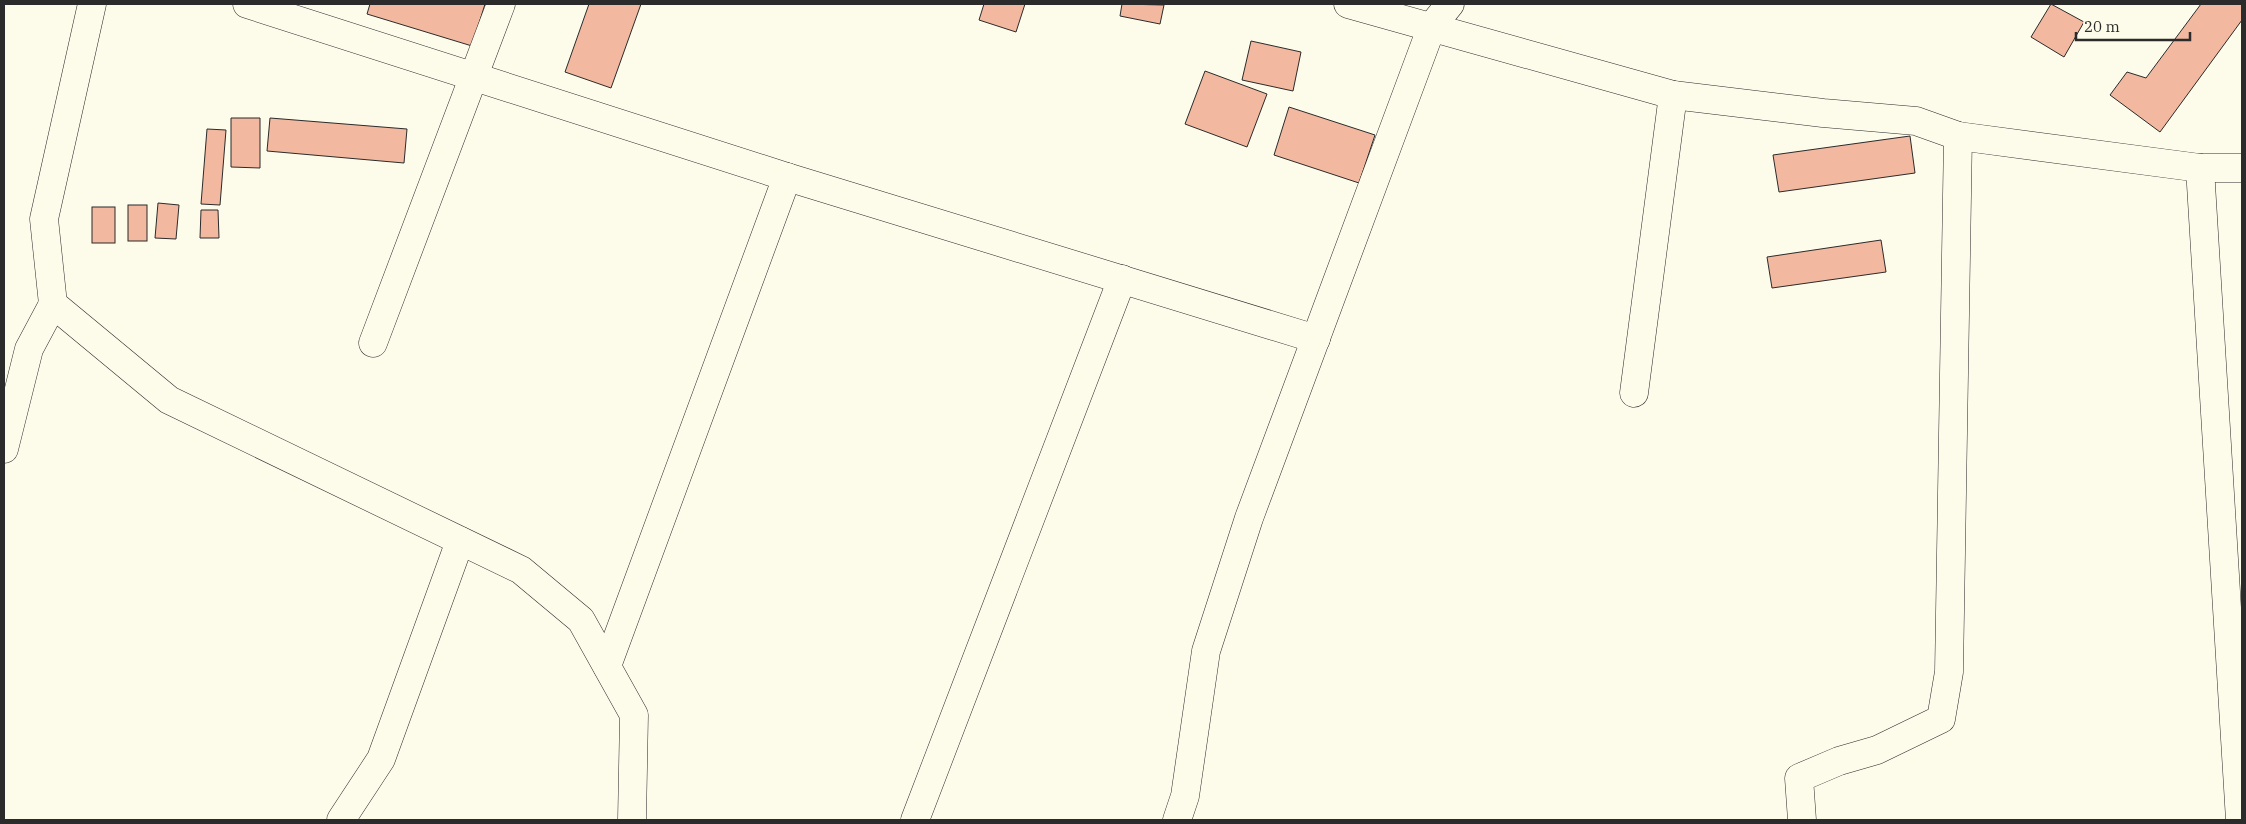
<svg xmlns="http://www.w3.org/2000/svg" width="2246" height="824" viewBox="0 0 2246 824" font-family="'IBM Plex Serif',serif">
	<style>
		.building { fill: #f2b8a0; stroke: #2b2b2b }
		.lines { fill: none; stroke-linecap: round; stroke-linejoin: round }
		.minor-casing { stroke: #2b2b2b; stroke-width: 29 }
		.minor { stroke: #fdfbea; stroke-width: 28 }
	</style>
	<rect width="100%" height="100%" fill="#fdfbea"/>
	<g class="building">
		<path d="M370 4H485L472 46 367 14Z"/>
		<path d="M589 4H641L611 88 565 72Z"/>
		<path d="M984 4H1025L1016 32 979 20Z"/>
		<path d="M1122 4 1164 5 1160 24 1120 16Z"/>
		<path d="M2051 4 2084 22 2064 57 2031 37Z"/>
		<path d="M2201 4H2242V20L2160 132 2110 95 2127 72 2146 78Z"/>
		<path d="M1251 41 1301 52 1293 91 1242 80Z"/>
		<path d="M1205 71 1267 94 1247 147 1185 124Z"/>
		<path d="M1289 107 1375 135 1359 183 1274 155Z"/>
		<path d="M231 118H260V168L231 167Z"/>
		<path d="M270 118 407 129 404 163 267 151Z"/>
		<path d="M207 129 226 130 220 205 201 204Z"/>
		<path d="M1910 136 1915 173 1779 192 1773 155Z"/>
		<path d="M158 203 179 205 176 239 155 238Z"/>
		<rect x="128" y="205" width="19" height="36"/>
		<rect x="92" y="207" width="23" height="36"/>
		<path d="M201 210H218L219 238H200Z"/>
		<path d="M1881 240 1886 272 1772 288 1767 257Z"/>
	</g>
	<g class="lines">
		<defs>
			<g id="minor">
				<path d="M92 4 44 219 53 304 169 400 521 570 581 620 634 715 632 820"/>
				<path d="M247 4 787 177 1316 339"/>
				<path d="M1348 4 1673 95 1823 113 1916 121 1958 136 2200 168H2242"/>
				<path d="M2200 168 2240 820"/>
				<path d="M373 343 501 4"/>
				<path d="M1634 393 1673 95"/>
				<path d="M4 449 29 349 53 304"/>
				<path d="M607 666 787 177"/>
				<path d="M341 820 381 759 460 541"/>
				<path d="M915 820 1122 279"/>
				<path d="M1177 820 1185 796 1206 651 1249 518 1432 26 1450 4"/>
				<path d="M1802 820 1799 778 1839 761 1877 750 1941 719 1949 672 1958 136"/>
			</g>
		</defs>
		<use href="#minor" class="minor-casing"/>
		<use href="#minor" class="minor"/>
	</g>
	<rect width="2246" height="824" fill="none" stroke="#2b2b2b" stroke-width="10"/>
	<path d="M2076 32v8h114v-8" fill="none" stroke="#2b2b2b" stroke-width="2.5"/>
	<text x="2084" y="32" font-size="15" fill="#2b2b2b" stroke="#fdfbea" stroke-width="4" paint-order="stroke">20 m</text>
</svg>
